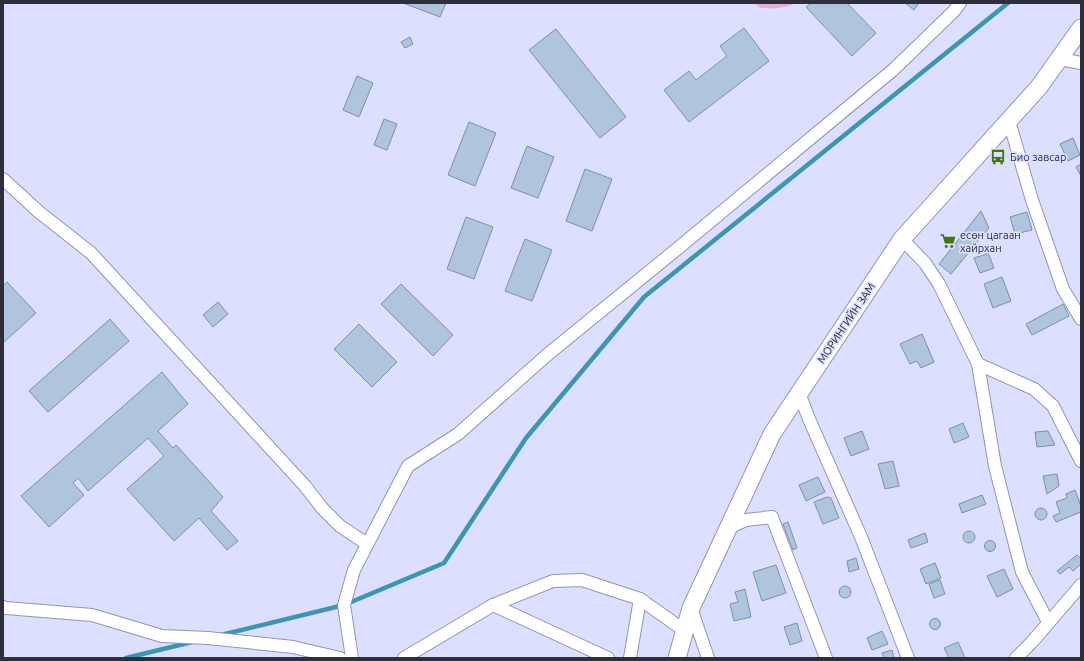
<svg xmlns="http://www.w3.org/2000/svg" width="1084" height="661" viewBox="0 0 1084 661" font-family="Ubuntu,sans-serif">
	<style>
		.green { fill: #e6afd5 }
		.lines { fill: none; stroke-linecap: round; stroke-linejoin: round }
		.stream { stroke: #3b96b3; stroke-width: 4.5 }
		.building { fill: #afc5dd; stroke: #7c90a7 }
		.street-casing { stroke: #9295b1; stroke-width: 14 }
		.secondary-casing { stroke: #9295b1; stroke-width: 19 }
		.street { stroke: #fff; stroke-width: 12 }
		.secondary { stroke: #fff; stroke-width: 17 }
		.labels { text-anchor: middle; stroke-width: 3.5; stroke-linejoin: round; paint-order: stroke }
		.poi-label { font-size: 11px; fill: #2e2f3b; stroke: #dcdffe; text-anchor: start }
		.street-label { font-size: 11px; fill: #2e2f3b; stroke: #dcdffe }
	</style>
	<rect width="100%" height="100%" fill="#dcdffe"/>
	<path class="green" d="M754 3H795C790 8 766 10 759 7 757 6 756 4 754 3Z"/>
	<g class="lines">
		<g class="stream">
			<path d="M221 635 344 605 444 563 526 438 644 297 1008 3"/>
			<path d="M126 658 192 642"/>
		</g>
	</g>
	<g class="building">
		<path d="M403 3H446L440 17Z"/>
		<path d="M811 3H847L876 33 852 56 806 7Z"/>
		<path d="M905 3H919L914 10Z"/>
		<path d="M744 28 769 61 689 122 664 90 689 71 696 80 727 56 720 46Z"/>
		<path d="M556 29 626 117 600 138 529 50Z"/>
		<path d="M410 37 413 44 405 48 401 42Z"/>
		<path d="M357 76 373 83 359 117 343 110Z"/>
		<path d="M384 119 397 124 387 150 374 145Z"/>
		<path d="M469 122 496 133 475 186 448 175Z"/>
		<path d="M1073 138 1080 155 1068 161 1060 144Z"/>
		<path d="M527 146 554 157 538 198 511 188Z"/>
		<path d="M1081 164V176L1076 167Z"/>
		<path d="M585 169 612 179 592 231 566 221Z"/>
		<path d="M981 211 989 228 951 274 939 264Z"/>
		<path d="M1027 212 1032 230 1015 234 1010 217Z"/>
		<path d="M466 217 493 227 474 279 447 269Z"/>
		<path d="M525 239 552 250 532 301 505 291Z"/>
		<path d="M987 250 994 268 980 273 974 258 987 254Z"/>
		<path d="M1002 277 1011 301 993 308 984 284Z"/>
		<path d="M7 282 36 313 3 343V286Z"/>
		<path d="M401 284 453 335 433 356 381 304Z"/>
		<path d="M218 302 228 314 213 327 203 315Z"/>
		<path d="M1063 304 1069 316 1032 335 1026 324Z"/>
		<path d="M110 319 129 341 48 412 29 391Z"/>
		<path d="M359 324 397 362 372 387 334 349Z"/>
		<path d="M922 334 934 362 921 368 917 361 910 364 900 344Z"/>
		<path d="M162 372 188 404 158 431 173 448 176 445 223 497 211 511 238 541 227 550 199 518 174 541 127 489 164 456 148 438 88 491 78 478 73 483 84 495 49 527 21 496Z"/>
		<path d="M963 423 969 437 954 443 949 429Z"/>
		<path d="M862 431 869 449 851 456 844 438Z"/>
		<path d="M1048 431 1055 445 1037 447 1035 432Z"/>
		<path d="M893 461 899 486 885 489 878 464Z"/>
		<path d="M1057 474 1059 486 1047 494 1043 476Z"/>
		<path d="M818 477 825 492 806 501 799 485Z"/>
		<path d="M1075 490 1081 506V512L1056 522 1053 516 1060 513 1056 502 1067 498 1066 494Z"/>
		<path d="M982 495 986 504 962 513 959 504Z"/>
		<path d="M827 497 831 498 839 518 823 524 814 502Z"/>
		<circle cx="1041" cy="514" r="6"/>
		<path d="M788 522 797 548 793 550 783 524Z"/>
		<circle cx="969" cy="537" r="6"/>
		<path d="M925 533 928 542 911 548 908 540Z"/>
		<circle cx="990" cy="546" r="5.5"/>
		<path d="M1077 555 1081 559V564L1073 571 1069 567 1060 574 1057 571Z"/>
		<path d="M856 558 859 569 849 572 847 561Z"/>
		<path d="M935 563 941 578 926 584 920 569Z"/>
		<path d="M776 565 786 593 762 601 753 572Z"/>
		<path d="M1004 569 1013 589 997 597 987 576Z"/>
		<path d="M940 580 945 594 934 598 929 584Z"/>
		<circle cx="845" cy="592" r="6"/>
		<path d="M745 589 751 617 734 621 730 604 738 602 735 592Z"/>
		<circle cx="935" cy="624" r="5.5"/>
		<path d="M797 623 802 641 790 645 784 627Z"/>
		<path d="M882 631 888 644 872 650 867 638Z"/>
		<path d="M958 642 965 658H949L944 648Z"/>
		<path d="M892 650 894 658H884L882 653Z"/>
	</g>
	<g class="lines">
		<defs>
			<g id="street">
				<path d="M1060 59 1081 63"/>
				<path d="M1009 121 1032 200 1063 289 1081 319"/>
				<path d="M3 179 39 212 91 253 305 486 322 508 340 526 367 544"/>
				<path d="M902 239 925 263 939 284 978 364 1034 389 1053 406 1081 461"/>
				<path d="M978 364 995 466 1022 572 1048 622"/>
				<path d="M799 393 809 419 861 537 908 658"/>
				<path d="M730 527 746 520 772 517 826 658"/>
				<path d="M493 605 608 658"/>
				<path d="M3 607 6 608 92 615 162 636 208 638 293 647 340 658"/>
				<path d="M691 608 708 658"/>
				<path d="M352 658 344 605 354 570 408 466 458 434 547 355 677 249 893 70 954 11 960 3"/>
				<path d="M404 658 493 605 553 581 582 580 640 599 685 631"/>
				<path d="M630 658 640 599"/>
				<path d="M1016 658 1032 642 1081 585"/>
			</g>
			<path id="secondary" d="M677 658 691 608 772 434 902 239 1039 87 1081 28"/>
		</defs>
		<use href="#street" class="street-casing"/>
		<use href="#secondary" class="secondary-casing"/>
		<use href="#street" class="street"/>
		<use href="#secondary" class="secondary"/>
	</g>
	<defs>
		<symbol id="bus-bare" viewBox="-9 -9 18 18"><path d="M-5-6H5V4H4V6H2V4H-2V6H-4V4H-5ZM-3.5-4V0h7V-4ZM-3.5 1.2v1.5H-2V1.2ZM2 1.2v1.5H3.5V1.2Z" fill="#3f770a" stroke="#dcdffe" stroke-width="2.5" paint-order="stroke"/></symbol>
		<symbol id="supermarket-bare" viewBox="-9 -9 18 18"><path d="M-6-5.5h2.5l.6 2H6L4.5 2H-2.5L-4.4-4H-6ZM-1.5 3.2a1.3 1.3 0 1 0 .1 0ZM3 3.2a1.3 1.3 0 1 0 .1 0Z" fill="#3f770a" stroke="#dcdffe" stroke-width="2.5" paint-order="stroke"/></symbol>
	</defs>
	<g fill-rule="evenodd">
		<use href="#bus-bare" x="987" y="146" width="22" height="22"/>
		<use href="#supermarket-bare" x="937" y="230" width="22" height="22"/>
	</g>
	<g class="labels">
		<g class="poi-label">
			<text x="1010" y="161">Био завсар</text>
			<text x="960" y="239">есөн цагаан<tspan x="960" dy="13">хайрхан</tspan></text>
		</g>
		<g class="street-label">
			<text transform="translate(846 323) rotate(-56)" y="4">МОРИНГИЙН ЗАМ</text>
		</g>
	</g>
	<rect width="1084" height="661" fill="none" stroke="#2e2f3b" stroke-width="8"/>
</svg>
